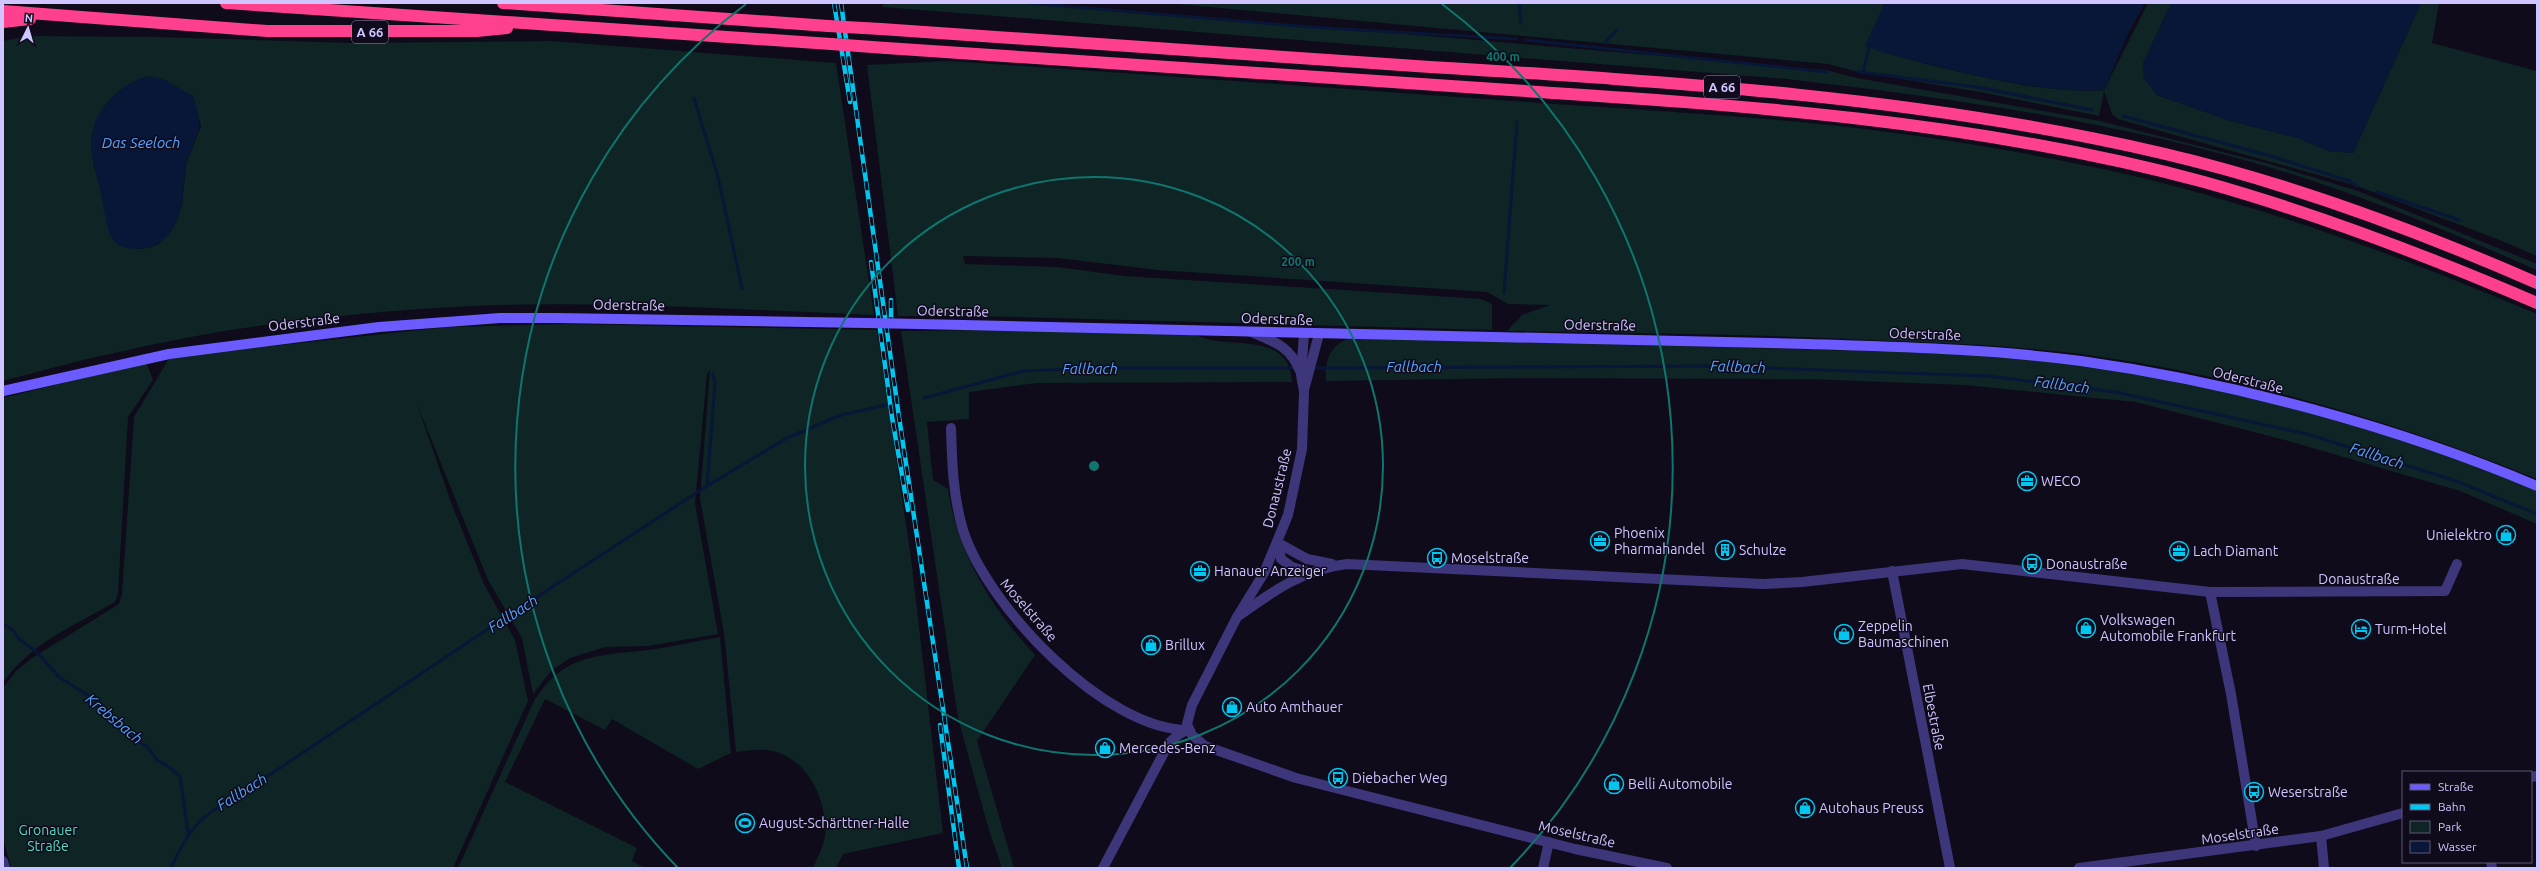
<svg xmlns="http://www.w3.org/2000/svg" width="2540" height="871" viewBox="0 0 2540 871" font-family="Ubuntu,sans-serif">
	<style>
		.green { fill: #0e2425; fill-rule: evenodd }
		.water { fill: #081637 }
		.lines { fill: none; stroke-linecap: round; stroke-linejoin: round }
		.stream { stroke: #081637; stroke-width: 3 }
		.street { stroke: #3d367b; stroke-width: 10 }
		.secondary { stroke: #6c5cff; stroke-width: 10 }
		.highway { stroke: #ff408f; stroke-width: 12 }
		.rail-casing { stroke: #00c7f0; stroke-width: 4.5 }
		.rail { stroke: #0f0b1b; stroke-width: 3; stroke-dasharray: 9; stroke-linecap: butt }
		.secondary-bridge { stroke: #6c5cff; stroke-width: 10 }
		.highway-bridge { stroke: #ff408f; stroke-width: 12 }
		.ring { fill: none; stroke: #0f766e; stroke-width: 2 }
		.labels { text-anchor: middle; stroke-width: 3; stroke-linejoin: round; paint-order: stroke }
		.shield { fill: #0f0b1b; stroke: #968dbb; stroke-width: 1 }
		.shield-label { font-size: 13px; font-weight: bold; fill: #d0c5ff }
		.street-label { font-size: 14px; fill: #d0c5ff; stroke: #0f0b1b }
		.poi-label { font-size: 14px; fill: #d0c5ff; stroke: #0f0b1b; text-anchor: start }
		.park-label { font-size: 14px; fill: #53ddc4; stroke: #0f0b1b }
		.water-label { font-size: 15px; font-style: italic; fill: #53a4ff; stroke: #0f0b1b }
		.centre { fill: #0f766e; stroke: #0f0b1b; stroke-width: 2 }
		.ring-label { font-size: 12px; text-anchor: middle; font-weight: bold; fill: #0f766e; stroke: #0f0b1b; stroke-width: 3; stroke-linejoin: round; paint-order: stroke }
	</style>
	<rect width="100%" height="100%" fill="#0f0b1b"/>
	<g class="green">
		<path d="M883 3H1043L1826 70 1857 78 2100 121 2270 164 2358 191 2537 264V270C2459 236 2381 203 2301 177 2134 124 1960 99 1787 79L883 7Z"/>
		<path d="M1166 3H1885L1866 46C1900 58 1934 66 1969 74 2014 84 2057 93 2104 90L2148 3H2171L2143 64V76L2157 95 2231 121 2298 138 2329 151 2353 153 2421 3H2439L2432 43 2537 71V256L2497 239 2357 186 2118 119 2112 114 2104 91 2099 116 1980 92 1858 72 1828 64Z"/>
		<path d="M29 36 158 37 349 43 551 41 836 63 874 315C741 310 606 300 473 306 354 312 234 325 119 352 80 360 41 371 3 381V41ZM193 96 201 126 186 164 182 206 159 244 148 248 135 249 99 184 93 163Z"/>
		<path d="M947 61C1145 74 1343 89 1540 103 1627 109 1713 114 1800 122 1907 132 2016 150 2121 173 2264 206 2403 257 2537 314V479C2391 420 2237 375 2081 354 2011 345 1941 343 1871 340 1750 334 1628 333 1507 331L1522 315 1550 305 1508 304 1487 292 1158 270 1057 258 963 256 965 264 1057 267 1125 276 1481 299 1492 304V330L978 316H898L867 65Z"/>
		<path d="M566 324 877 330 911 558 943 833 843 854 836 868H813C817 858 823 848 825 837 828 800 807 755 767 750 757 749 746 751 736 752L724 633 700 499 710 370 707 375 695 503 718 634 648 646 605 647 570 658 551 671 533 694 522 638 488 580 417 404 452 505 484 584 515 640 528 701 453 868H11L3 838V688L16 671 32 658 119 604 122 593 134 417 170 357 448 327Z"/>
		<path d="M994 330 1195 335C1201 337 1209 340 1216 341 1245 345 1290 338 1292 382L1037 383 969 392V419L927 422 933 480 948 489C957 552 992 609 1035 655L977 741 1014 868H1002L988 827 958 718 901 331Z"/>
		<path d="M1351 338 1950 353C2006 357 2062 361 2117 370 2260 394 2403 435 2537 491V524L2460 491 2285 440 2135 402 1965 385 1808 379 1518 378 1326 381C1324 361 1330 344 1351 338Z"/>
		<path d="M146 362 153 380 128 417 118 593 115 602C75 625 29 644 3 683V398Z"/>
		<path d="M720 637 731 753 698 769 612 719 605 730 545 699 505 782 637 848 632 861 645 868H458L534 701C564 653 598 656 648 650 672 647 696 641 720 637Z"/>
	</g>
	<g class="water">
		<path d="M1885 3H2145L2128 34 2104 90C2056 93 2012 83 1965 73 1932 65 1898 58 1865 46Z"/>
		<path d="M2171 3H2421L2353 153 2329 151 2298 138 2231 121 2157 95 2143 76V64Z"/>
		<path d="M148 76 165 80 193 96C206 134 197 128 187 162 184 172 184 184 183 195 181 222 168 247 138 249 130 249 121 248 115 242 106 232 105 212 102 199 99 182 92 164 91 146 90 113 118 84 148 76Z"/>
	</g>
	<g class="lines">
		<g class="stream">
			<path d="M1028 3 1309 27 1517 39"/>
			<path d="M1519 3 1521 23"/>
			<path d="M1526 40 1827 72"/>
			<path d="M1604 43 1617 30"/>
			<path d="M1859 72 1977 87 2092 110"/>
			<path d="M1863 73 1869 47"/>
			<path d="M694 98 718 177 742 288"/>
			<path d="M2123 116 2274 157 2349 181 2357 186"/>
			<path d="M2377 192 2459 220"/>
			<path d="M1504 293 1517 122"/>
			<path d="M1312 368 1711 366 1988 376 2115 392 2307 434 2456 481 2537 514"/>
			<path d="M924 398 1023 371 1104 368H1297"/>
			<path d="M707 486 715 383 713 374"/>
			<path d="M3 624 13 630 19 639 37 652 59 677 100 703 132 738 148 747 157 760 169 767 180 776 188 833"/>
			<path d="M171 868C188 831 200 814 238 796L500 621 707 486 787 438 841 415 887 405"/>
		</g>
		<g class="street">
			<path d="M1251 332C1275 342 1290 346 1300 371"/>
			<path d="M1304 334 1301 375 1304 392 1302 449 1288 515 1264 573 1237 617 1192 705 1187 724 1192 735 1205 746 1296 778 1575 849 1667 868"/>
			<path d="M1304 390 1319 334"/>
			<path d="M951 428C952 463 953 496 963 530 987 606 1105 730 1188 730"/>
			<path d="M1278 543 1307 559 1332 564"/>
			<path d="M1278 543 1281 559 1292 567 1308 572"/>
			<path d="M1892 571 1950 868"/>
			<path d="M2210 592 2231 694 2256 846"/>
			<path d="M1237 617C1272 592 1303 569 1347 564L1763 584 1802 582 1962 564 2210 592 2445 591 2457 564"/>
			<path d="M2531 777 2537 776"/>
			<path d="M2321 836 2324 868"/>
			<path d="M3 861 5 868"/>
			<path d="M2491 862 2492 868"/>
			<path d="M1103 868 1169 743 1178 735 1187 730"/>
			<path d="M1543 868 1549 842"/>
			<path d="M2079 868 2321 836 2403 813"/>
		</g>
		<g class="secondary">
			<path d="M919 324 1808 344C1899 347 1991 349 2081 361 2231 382 2398 427 2537 486"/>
			<path d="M3 391 169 354 379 327 500 318H556L867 323"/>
		</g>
		<g class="highway">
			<path d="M226 3 831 44"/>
			<path d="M503 3 828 26"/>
			<path d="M3 11 267 31H477L507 28"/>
			<path d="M3 22 30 19"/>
			<path d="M881 29C1064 42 1247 55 1430 67 1676 82 1921 97 2161 153 2290 183 2416 230 2537 283"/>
			<path d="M886 48C1094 62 1302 76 1510 90 1742 105 1978 121 2204 182 2318 214 2428 256 2537 303"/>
		</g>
		<defs>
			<g id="rail">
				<path d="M834 3 850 102"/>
				<path d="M841 3 899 417 967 868"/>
				<path d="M871 262 892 417 908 510"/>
				<path d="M891 326V300"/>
				<path d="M940 725 959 868"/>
			</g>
		</defs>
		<use href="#rail" class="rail-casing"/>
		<use href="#rail" class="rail"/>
		<path class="secondary-bridge" d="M867 323 919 324"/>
		<g class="highway-bridge">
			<path d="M828 26 881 29"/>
			<path d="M831 44 886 48"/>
		</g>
	</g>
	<g class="ring">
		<circle cx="1094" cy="466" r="289"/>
		<path d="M678 868A578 578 0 0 1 746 4M1442 4A578 578 0 0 1 1510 868"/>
	</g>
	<defs>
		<symbol id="office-ring" viewBox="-11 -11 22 22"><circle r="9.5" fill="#0f0b1b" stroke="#00c7f0" stroke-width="1.5"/><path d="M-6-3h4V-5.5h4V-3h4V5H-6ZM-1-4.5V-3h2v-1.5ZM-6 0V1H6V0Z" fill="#00c7f0"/></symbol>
		<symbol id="shop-ring" viewBox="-11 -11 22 22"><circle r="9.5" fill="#0f0b1b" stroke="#00c7f0" stroke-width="1.5"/><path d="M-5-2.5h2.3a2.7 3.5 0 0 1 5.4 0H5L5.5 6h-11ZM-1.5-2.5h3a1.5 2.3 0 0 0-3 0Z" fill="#00c7f0"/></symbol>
		<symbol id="building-ring" viewBox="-11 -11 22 22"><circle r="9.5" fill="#0f0b1b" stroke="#00c7f0" stroke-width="1.5"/><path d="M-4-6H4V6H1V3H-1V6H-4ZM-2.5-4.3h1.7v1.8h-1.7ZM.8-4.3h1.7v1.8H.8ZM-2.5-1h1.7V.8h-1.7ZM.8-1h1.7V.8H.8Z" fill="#00c7f0"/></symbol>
		<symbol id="bus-ring" viewBox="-11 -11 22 22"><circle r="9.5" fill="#0f0b1b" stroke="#00c7f0" stroke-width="1.5"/><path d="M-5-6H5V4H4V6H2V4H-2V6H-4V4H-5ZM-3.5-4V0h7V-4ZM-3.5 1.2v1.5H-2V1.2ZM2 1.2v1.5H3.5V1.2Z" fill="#00c7f0"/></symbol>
		<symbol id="hotel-ring" viewBox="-11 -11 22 22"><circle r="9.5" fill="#0f0b1b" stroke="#00c7f0" stroke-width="1.5"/><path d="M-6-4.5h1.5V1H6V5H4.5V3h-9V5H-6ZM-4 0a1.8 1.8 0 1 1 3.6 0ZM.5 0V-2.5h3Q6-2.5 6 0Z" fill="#00c7f0"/></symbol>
		<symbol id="stadium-ring" viewBox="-11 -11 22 22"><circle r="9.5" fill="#0f0b1b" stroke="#00c7f0" stroke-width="1.5"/><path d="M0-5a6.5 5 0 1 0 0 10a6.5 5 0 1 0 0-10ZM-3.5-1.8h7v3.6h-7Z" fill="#00c7f0"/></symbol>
	</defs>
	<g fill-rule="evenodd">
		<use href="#office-ring" x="2016" y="470" width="22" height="22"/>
		<use href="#shop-ring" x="2495" y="524" width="22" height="22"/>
		<use href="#office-ring" x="1589" y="530" width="22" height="22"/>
		<use href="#building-ring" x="1714" y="539" width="22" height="22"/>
		<use href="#office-ring" x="2168" y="540" width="22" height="22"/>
		<use href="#bus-ring" x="1426" y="547" width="22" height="22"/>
		<use href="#bus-ring" x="2021" y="553" width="22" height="22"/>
		<use href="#office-ring" x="1189" y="560" width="22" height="22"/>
		<use href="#shop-ring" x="2075" y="617" width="22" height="22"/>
		<use href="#hotel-ring" x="2350" y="618" width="22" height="22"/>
		<use href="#shop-ring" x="1833" y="623" width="22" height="22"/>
		<use href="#shop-ring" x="1140" y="634" width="22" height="22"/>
		<use href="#shop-ring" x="1221" y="696" width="22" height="22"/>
		<use href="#shop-ring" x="1094" y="737" width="22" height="22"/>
		<use href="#bus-ring" x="1327" y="767" width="22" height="22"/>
		<use href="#shop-ring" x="1603" y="773" width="22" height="22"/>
		<use href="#bus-ring" x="2243" y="781" width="22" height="22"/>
		<use href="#shop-ring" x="1794" y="797" width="22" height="22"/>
		<use href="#stadium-ring" x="734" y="812" width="22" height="22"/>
	</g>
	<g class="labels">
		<g class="shield">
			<rect x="352" y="21" width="36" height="22" rx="3"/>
			<rect x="1704" y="76" width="36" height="22" rx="3"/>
		</g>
		<g class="shield-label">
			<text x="370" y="37">A 66</text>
			<text x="1722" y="92">A 66</text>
		</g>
		<g class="street-label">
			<text transform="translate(629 305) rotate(1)" y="5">Oderstraße</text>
			<text transform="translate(953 311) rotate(1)" y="5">Oderstraße</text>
			<text transform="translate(1277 319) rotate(2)" y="5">Oderstraße</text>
			<text transform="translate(304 322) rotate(-7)" y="5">Oderstraße</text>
			<text transform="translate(1600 325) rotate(1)" y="5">Oderstraße</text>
			<text transform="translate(1925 334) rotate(2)" y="5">Oderstraße</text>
			<text transform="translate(2248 380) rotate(14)" y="5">Oderstraße</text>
			<text transform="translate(1277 488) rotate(-76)" y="5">Donaustraße</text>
			<text x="2359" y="584">Donaustraße</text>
			<text transform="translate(1029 610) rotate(49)" y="5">Moselstraße</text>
			<text transform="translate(1934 717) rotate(79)" y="5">Elbestraße</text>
			<text transform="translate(1577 834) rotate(13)" y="5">Moselstraße</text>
			<text transform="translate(2240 834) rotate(-8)" y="5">Moselstraße</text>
		</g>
		<g class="poi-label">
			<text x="2041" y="486">WECO</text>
			<text x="1614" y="538">Phoenix<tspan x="1614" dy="16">Pharmahandel</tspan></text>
			<text x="2492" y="540" text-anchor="end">Unielektro</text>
			<text x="1739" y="555">Schulze</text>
			<text x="2193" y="556">Lach Diamant</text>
			<text x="1451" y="563">Moselstraße</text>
			<text x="2046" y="569">Donaustraße</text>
			<text x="1214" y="576">Hanauer Anzeiger</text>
			<text x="2100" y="625">Volkswagen<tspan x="2100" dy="16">Automobile Frankfurt</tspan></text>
			<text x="1858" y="631">Zeppelin<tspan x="1858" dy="16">Baumaschinen</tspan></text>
			<text x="2375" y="634">Turm-Hotel</text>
			<text x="1165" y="650">Brillux</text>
			<text x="1246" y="712">Auto Amthauer</text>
			<text x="1119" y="753">Mercedes-Benz</text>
			<text x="1352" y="783">Diebacher Weg</text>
			<text x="1628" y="789">Belli Automobile</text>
			<text x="2268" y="797">Weserstraße</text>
			<text x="1819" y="813">Autohaus Preuss</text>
			<text x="759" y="828">August-Schärttner-Halle</text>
		</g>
		<g class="park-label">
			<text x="48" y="835">Gronauer<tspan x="48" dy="16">Straße</tspan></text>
		</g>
		<g class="water-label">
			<text x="141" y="148">Das Seeloch</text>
			<text x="1414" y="372">Fallbach</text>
			<text transform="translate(1738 367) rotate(2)" y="5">Fallbach</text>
			<text x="1090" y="374">Fallbach</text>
			<text transform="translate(2062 385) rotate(7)" y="5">Fallbach</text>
			<text transform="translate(2377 456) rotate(18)" y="5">Fallbach</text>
			<text transform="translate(513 614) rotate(-33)" y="5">Fallbach</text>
			<text transform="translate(114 719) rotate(40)" y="5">Krebsbach</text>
			<text transform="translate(242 792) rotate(-32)" y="5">Fallbach</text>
		</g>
	</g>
	<circle cx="1094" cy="466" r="6" class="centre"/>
	<g class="ring-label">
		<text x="1503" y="61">400 m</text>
		<text x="1298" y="266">200 m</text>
	</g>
	<rect width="2540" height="871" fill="none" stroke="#d0c5ff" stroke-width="8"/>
	<rect x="2402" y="771" width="130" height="92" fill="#0f0b1b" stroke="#5c5576"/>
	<rect x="2410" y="784" width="20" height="6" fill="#6c5cff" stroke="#5c5576"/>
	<text x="2438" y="791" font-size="12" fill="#d0c5ff">Straße</text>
	<rect x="2410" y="804" width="20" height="6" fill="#00c7f0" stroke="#5c5576"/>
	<text x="2438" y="811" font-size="12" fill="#d0c5ff">Bahn</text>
	<rect x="2410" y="821" width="20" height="12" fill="#0e2425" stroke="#5c5576"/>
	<text x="2438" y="831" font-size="12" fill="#d0c5ff">Park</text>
	<rect x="2410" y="841" width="20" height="12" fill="#081637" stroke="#5c5576"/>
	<text x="2438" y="851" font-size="12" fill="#d0c5ff">Wasser</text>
	<g transform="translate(28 28) rotate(5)" stroke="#0f0b1b" stroke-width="3" paint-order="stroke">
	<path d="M0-3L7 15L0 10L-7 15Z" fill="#d0c5ff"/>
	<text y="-6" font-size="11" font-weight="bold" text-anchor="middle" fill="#d0c5ff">N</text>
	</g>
</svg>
